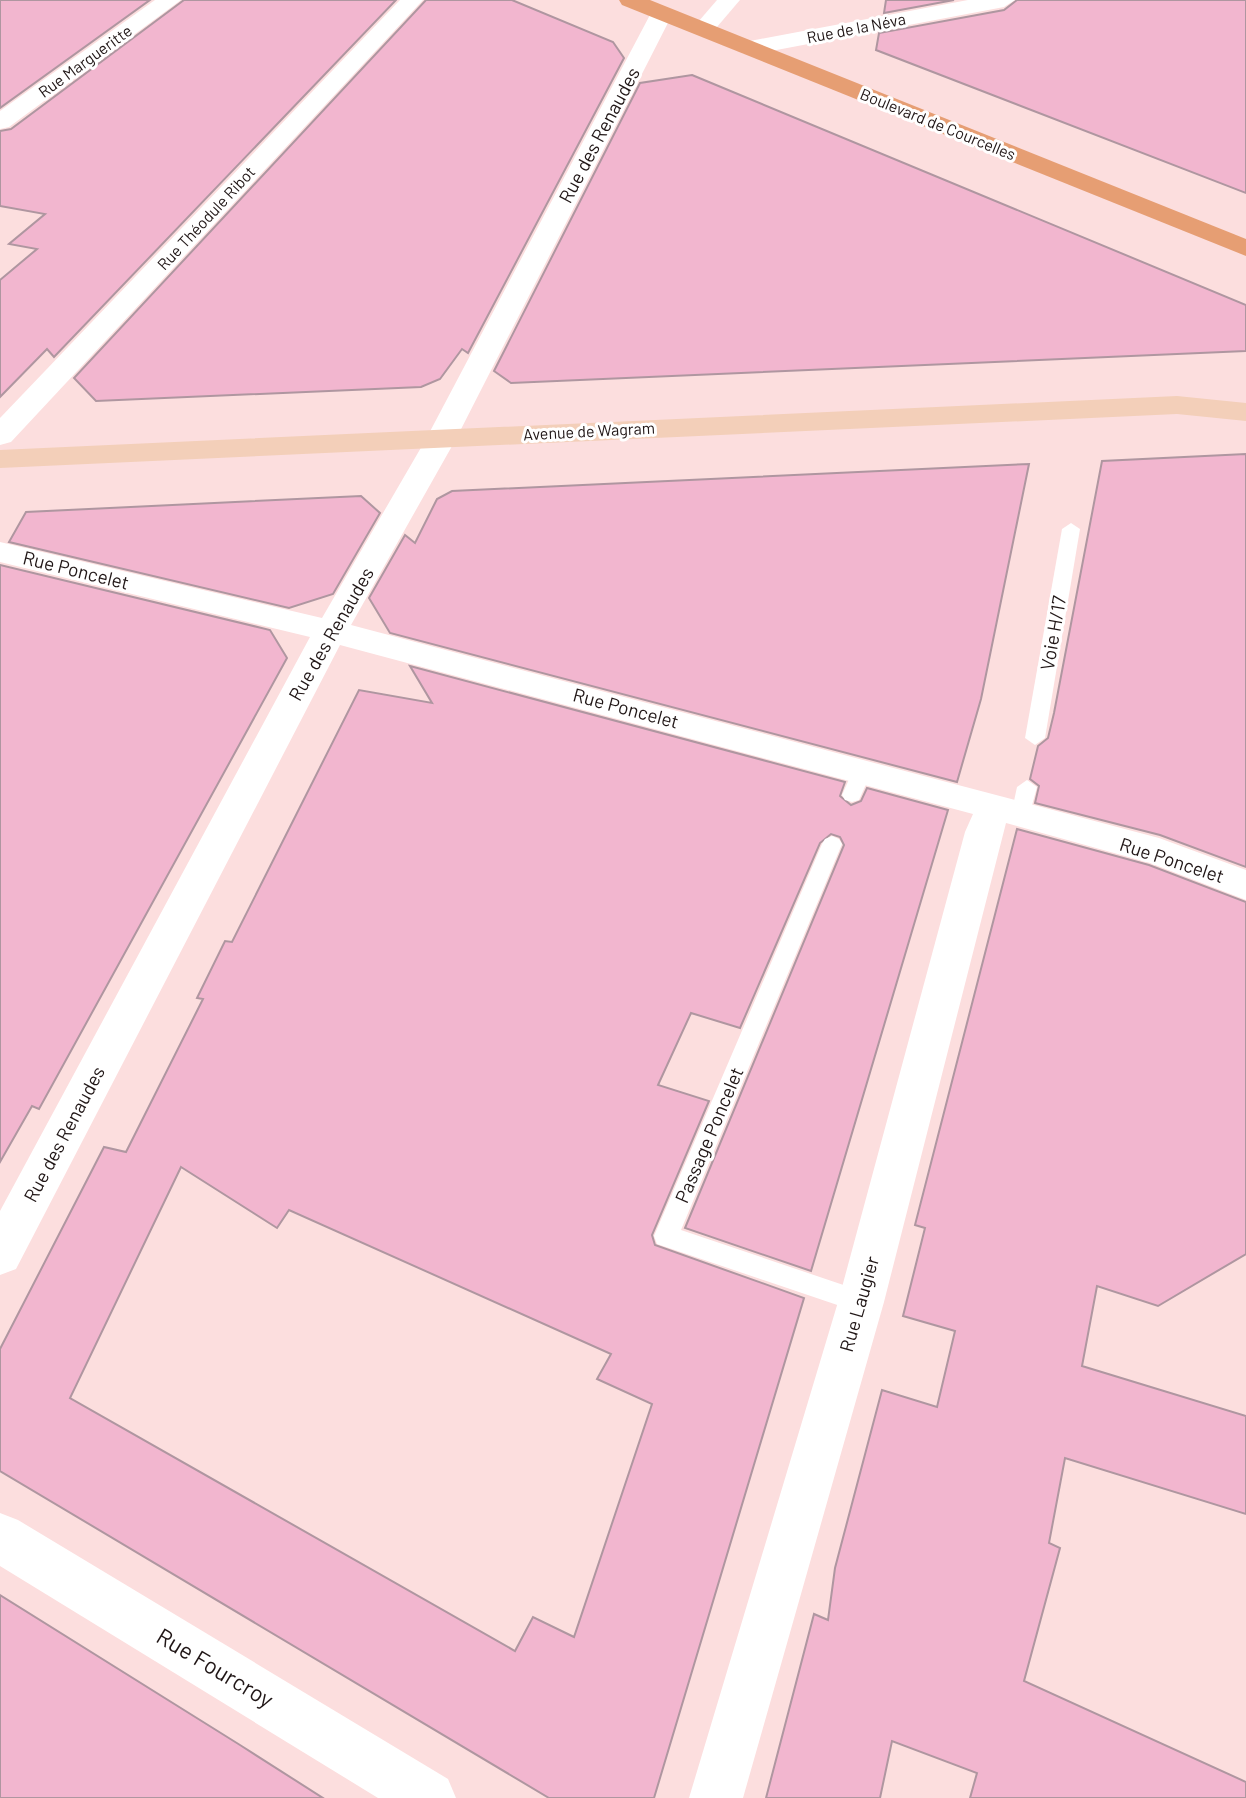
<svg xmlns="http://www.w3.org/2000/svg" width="1246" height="1798" viewBox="0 0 1246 1798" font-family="Barlow,sans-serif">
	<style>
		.building { fill: #f2b6cf; stroke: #af96a0; stroke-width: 2; fill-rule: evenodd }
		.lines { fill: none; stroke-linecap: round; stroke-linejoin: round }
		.lane { fill: #fff; fill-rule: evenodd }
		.street { fill: #fff; fill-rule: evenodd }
		.secondary { fill: #f3cfb9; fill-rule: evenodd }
		.primary { fill: #e69e73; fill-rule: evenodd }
		.labels { text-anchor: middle; stroke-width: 6; stroke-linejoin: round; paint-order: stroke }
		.far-street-label { font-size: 16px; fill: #201616; stroke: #fff }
		.street-label { font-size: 19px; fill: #201616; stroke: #fff }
		.near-street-label { font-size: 23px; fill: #201616; stroke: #fff }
	</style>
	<rect width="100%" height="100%" fill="#fcdede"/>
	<g class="building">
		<path d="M0 0H150L0 108Z"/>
		<path d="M184 0H396L54 357 47 349 0 397V280L37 249 9 244 45 214 0 206V131L11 129Z"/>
		<path d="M426 0H512L613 42 624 58 468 353 462 349 440 379 421 387 96 401 74 378Z"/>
		<path d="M886 0H954L884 13Z"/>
		<path d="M1017 0H1246V193L876 50 879 33 1004 10Z"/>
		<path d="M692 75 1246 305V351L511 383 494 371 640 83Z"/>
		<path d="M1246 454V867L1160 835 1035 803 1039 786 1030 779 1038 746 1048 738 1054 713 1102 461Z"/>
		<path d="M1029 464 981 699 957 782 390 633 369 598 405 535 415 543 437 499 452 491Z"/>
		<path d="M361 496 380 513 333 594 289 608 9 542 26 512Z"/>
		<path d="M0 565 270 630 287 658 39 1109 32 1106 0 1162Z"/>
		<path d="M410 666 845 782 840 796 851 805 861 801 867 788 948 810 811 1271 685 1228 844 845 840 837 831 834 820 843 740 1028 691 1013 658 1085 709 1101 652 1235 655 1245 804 1298 654 1798H549L0 1471V1349L104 1147 126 1152 203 999 197 998 225 941 232 942 359 690 432 703ZM181 1167 277 1228 289 1210 611 1354 597 1379 652 1404 574 1637 533 1617 515 1651 70 1398Z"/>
		<path d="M1017 829 1149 865 1246 902V1254L1158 1306 1097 1286 1082 1366 1246 1416V1514L1065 1458 1049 1543 1060 1548 1024 1681 1246 1782V1798H970L977 1773 892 1741 880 1798H766L814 1614 828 1620 835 1568 882 1390 937 1407 955 1331 903 1316 925 1228 915 1225Z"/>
		<path d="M0 1595 240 1745 323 1798H0Z"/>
	</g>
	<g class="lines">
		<g class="lane">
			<path d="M1071 523 1080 529 1045 738 1035 745 1025 738 1062 529Z"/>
			<path d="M862 764 872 771 859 800 852 802 845 800 842 795 855 766Z"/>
			<path d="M1027 780 1037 787 1028 820H1014L1011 815 1017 787Z"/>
			<path d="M832 836 839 839 842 844 681 1230 870 1294 873 1302 870 1310 861 1313 657 1244 654 1236 822 844 825 839Z"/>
		</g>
		<g class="street">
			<path d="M155 0H181L9 127 0 129V111Z"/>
			<path d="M400 0H423L11 442 0 445V418Z"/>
			<path d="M717 0H740L711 34H695L692 29Z"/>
			<path d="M968 0H1015L1004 7 750 55 742 53 738 48 742 43 750 41Z"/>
			<path d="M662 6 673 13 456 439 351 625 1159 838 1246 870V900L1150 863 1006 823 884 1302 743 1798H689L838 1302 965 832 973 814 340 645 16 1269 0 1275V1211L310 637 0 562V542L322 618 426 439 651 13Z"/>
			<path d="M0 1513 18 1520 448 1779 456 1798H378L0 1566Z"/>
		</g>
		<path class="secondary" d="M1177 396 1246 403V421L1177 414 0 468V450Z"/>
		<path class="primary" d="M619 0H650L1246 239V256L622 5Z"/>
	</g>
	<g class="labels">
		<g class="far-street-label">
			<text transform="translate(856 28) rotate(-11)" y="6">Rue de la Néva</text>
			<text transform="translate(85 61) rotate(-36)" y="6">Rue Margueritte</text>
			<text transform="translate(938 124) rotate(22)" y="6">Boulevard de Courcelles</text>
			<text transform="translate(206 218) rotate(-47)" y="6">Rue Théodule Ribot</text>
			<text transform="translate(589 431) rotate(-3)" y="6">Avenue de Wagram</text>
		</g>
		<g class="street-label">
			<text transform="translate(599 135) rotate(-62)" y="7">Rue des Renaudes</text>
			<text transform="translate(76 570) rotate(14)" y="7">Rue Poncelet</text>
			<text transform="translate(1053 633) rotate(-80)" y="7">Voie H/17</text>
			<text transform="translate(331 634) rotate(-60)" y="7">Rue des Renaudes</text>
			<text transform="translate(626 708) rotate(15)" y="7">Rue Poncelet</text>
			<text transform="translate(1172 860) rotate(18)" y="7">Rue Poncelet</text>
			<text transform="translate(64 1134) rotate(-62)" y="7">Rue des Renaudes</text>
			<text transform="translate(709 1135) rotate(-67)" y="7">Passage Poncelet</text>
			<text transform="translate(859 1304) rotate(-74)" y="7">Rue Laugier</text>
		</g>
		<g class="near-street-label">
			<text transform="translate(215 1668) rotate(31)" y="8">Rue Fourcroy</text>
		</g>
	</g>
</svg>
